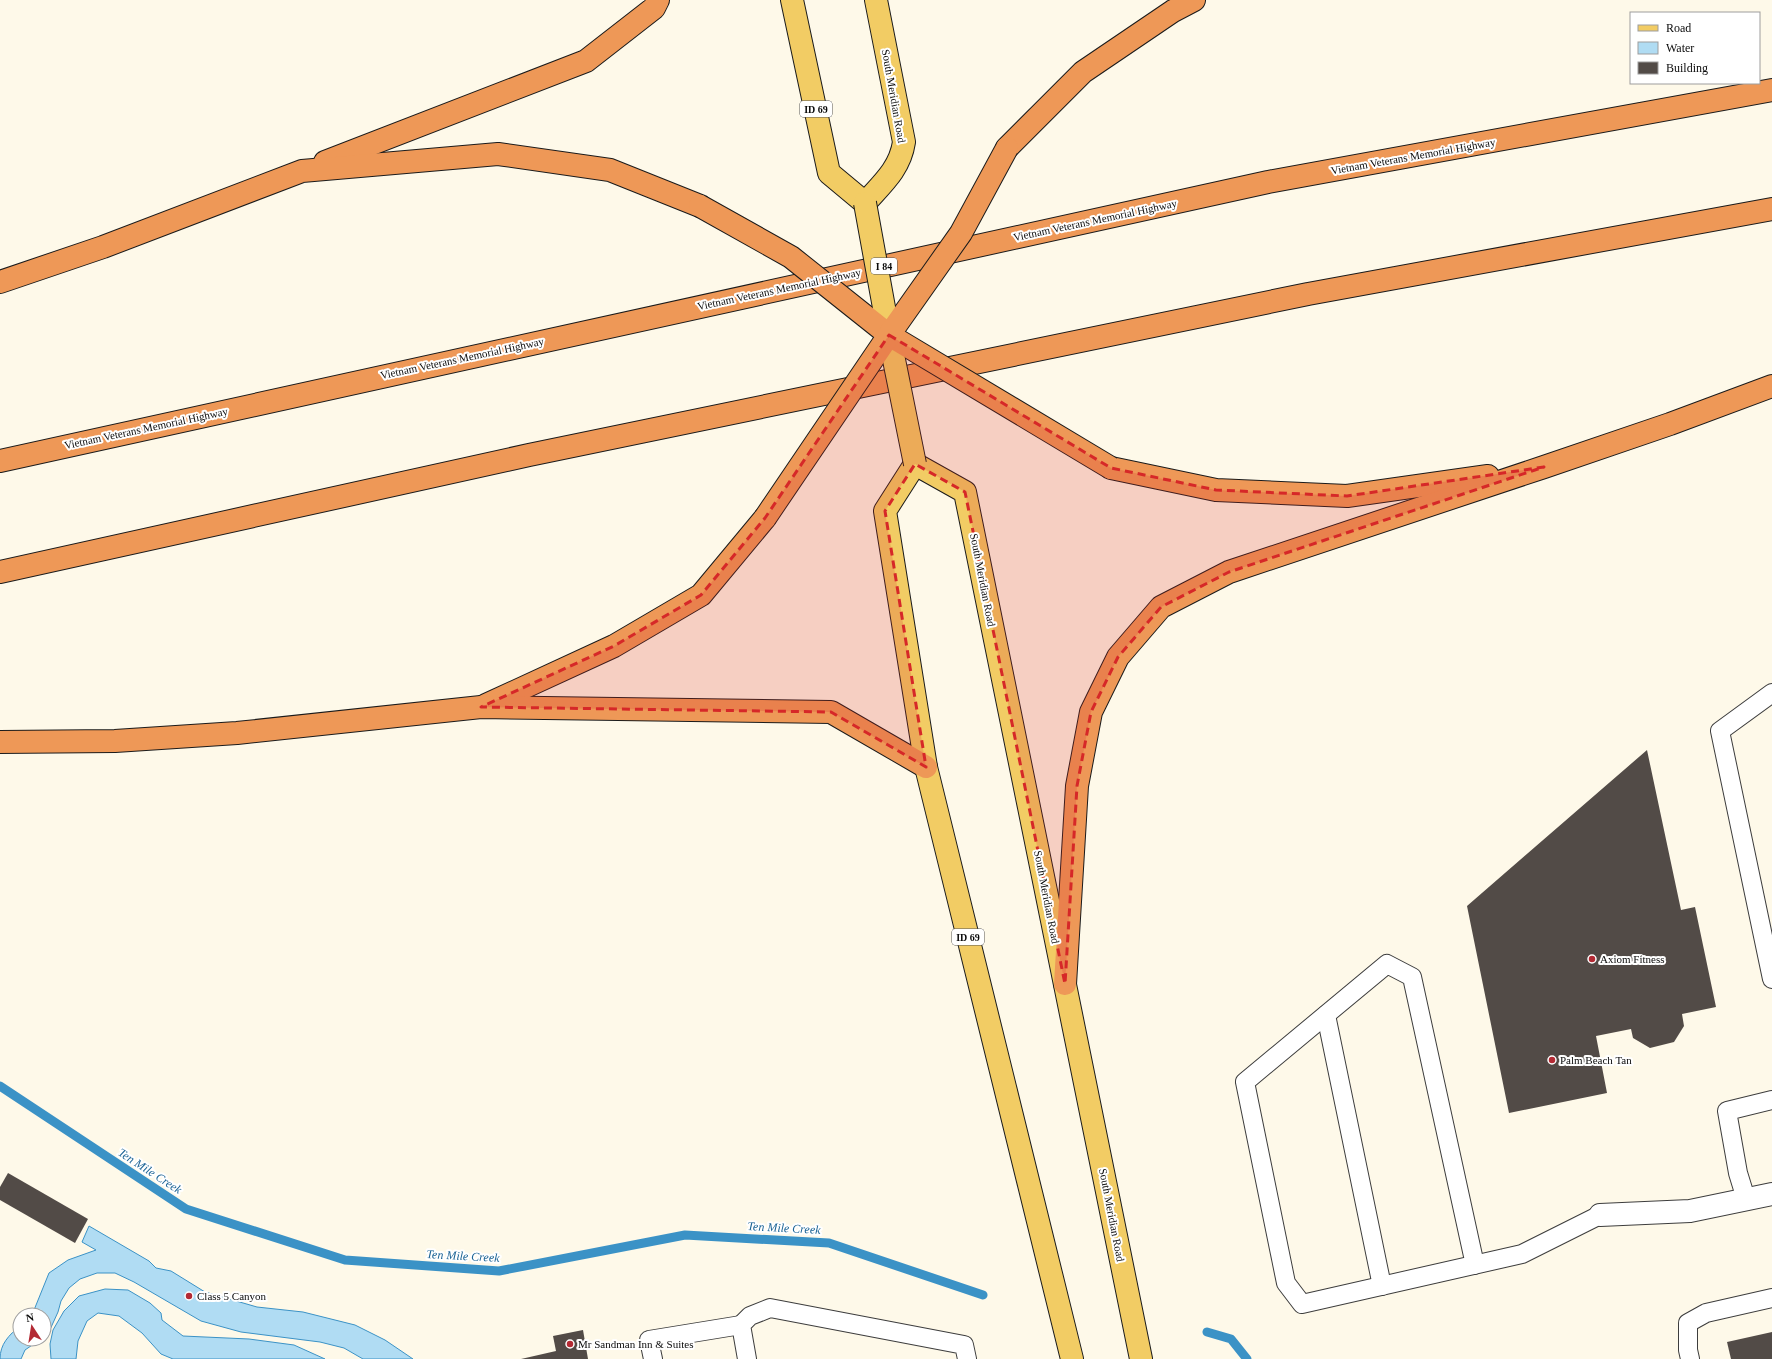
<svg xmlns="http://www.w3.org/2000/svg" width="1772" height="1359" viewBox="0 0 1772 1359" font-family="Georgia,serif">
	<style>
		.water { fill: #b0dcf3; stroke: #3b92c6 }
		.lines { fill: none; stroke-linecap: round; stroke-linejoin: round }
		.stream { stroke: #3b92c6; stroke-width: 9 }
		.building { fill: #524b47 }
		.service-casing { stroke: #3d3d3d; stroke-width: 20 }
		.minor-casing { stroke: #3d3d3d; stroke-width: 24 }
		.primary-casing { stroke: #1b1b1b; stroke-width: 24 }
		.motorway-casing { stroke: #1b1b1b; stroke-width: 24 }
		.service { stroke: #fff; stroke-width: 18 }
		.minor { stroke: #fff; stroke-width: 22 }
		.primary { stroke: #f2cc64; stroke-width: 22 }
		.motorway { stroke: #ee9857; stroke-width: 22 }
		.primary-bridge-casing { stroke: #1b1b1b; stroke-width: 24; stroke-linecap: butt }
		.motorway-bridge-casing { stroke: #1b1b1b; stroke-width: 24; stroke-linecap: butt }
		.primary-bridge { stroke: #f2cc64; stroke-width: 22 }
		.motorway-bridge { stroke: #ee9857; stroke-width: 22 }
		.marked { fill: #d62828; fill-opacity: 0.2; stroke: #d62828; stroke-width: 3; stroke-dasharray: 8 5; stroke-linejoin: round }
		.poi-dot { fill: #b32a34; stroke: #fff; stroke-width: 1.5 }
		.labels { text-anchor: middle; stroke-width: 4; stroke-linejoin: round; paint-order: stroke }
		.shield { fill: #fff; stroke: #545454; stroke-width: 1 }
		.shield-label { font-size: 10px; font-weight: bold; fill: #0a0a0a }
		.street-label { font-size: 11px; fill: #0a0a0a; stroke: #fff }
		.poi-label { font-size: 11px; fill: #0a0a0a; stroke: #fff; text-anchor: start }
		.water-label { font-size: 12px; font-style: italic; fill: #1b6395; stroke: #fff }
	</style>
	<rect width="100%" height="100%" fill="#fef9e9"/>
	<g class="water">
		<path d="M89 1226 149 1261 156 1268 171 1271 205 1292 257 1307 303 1312 355 1325 385 1340 413 1359H363L344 1348 320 1342 241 1332 201 1321 134 1282 115 1273H97L80 1279 69 1288 61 1301 58 1312 48 1334 44 1337V1315H32L49 1273 68 1260 96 1250 82 1242Z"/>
		<path d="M105 1289 128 1290 150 1303 161 1313 162 1320 183 1336 249 1339 294 1345 325 1359H173L161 1354 142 1333 119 1316 98 1313 87 1321 78 1341 76 1359H51L50 1344 53 1330 64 1311 79 1296Z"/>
		<path d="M20 1326V1339H41L25 1350 21 1359H0C0 1344 9 1335 20 1326Z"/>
	</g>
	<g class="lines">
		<g class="stream">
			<path d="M0 1086 186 1209 345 1260 499 1271 685 1235 829 1243 983 1295"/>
			<path d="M1207 1332 1231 1339 1247 1359"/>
		</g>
	</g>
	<g class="building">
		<path d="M1647 750 1681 910 1695 907 1716 1007 1682 1014 1684 1026 1674 1042 1650 1048 1633 1038 1631 1029 1596 1036 1607 1093 1509 1113 1467 906Z"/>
		<path d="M8 1173 88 1219 75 1243 0 1200V1187Z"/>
		<path d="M583 1330 588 1359H521L556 1351 553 1336Z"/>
		<path d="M1772 1332V1359H1731L1727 1342Z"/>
	</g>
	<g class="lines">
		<defs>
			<g id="service">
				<path d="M1772 693 1720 731 1772 979"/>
				<path d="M1326 1015 1382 1286"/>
				<path d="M1746 1199 1738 1173 1727 1111 1772 1100"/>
				<path d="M1475 1265 1412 977 1387 964 1245 1082 1286 1283 1302 1304 1522 1254 1600 1215"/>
				<path d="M653 1359 649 1340 741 1325"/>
				<path d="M747 1359 741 1325 750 1316 770 1308 964 1345 967 1359"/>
				<path d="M1690 1359 1688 1350V1323L1706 1313 1772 1298"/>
			</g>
			<path id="minor" d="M1600 1215 1690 1211 1772 1194"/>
			<g id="primary">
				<path d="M792 0 829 173 865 203C882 184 900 169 904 142L876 0"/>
				<path d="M1072 1359 926 767 885 511 915 464 965 492 1141 1359"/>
			</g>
			<g id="motorway">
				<path d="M1007 148 1083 72 1173 11 1194 0"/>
				<path d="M325 162 586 61 654 8 658 0"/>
				<path d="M0 282 103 247 302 171 498 154 610 170 700 206"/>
				<path d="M0 461 1268 182 1772 90"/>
				<path d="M1111 468 1216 490 1347 496 1488 476"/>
				<path d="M0 572 529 455 1308 294 1772 209"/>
				<path d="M486 705 614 646 701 595 765 518"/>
				<path d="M0 742 115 741 237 733 481 707 831 712 926 767"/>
				<path d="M1065 984 1077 786 1091 712 1118 657 1161 607 1229 572 1544 467 1670 424 1772 386"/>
			</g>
		</defs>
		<use href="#service" class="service-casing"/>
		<use href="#minor" class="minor-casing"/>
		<use href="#primary" class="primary-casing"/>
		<use href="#motorway" class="motorway-casing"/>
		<use href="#service" class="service"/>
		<use href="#minor" class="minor"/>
		<use href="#primary" class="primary"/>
		<use href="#motorway" class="motorway"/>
		<defs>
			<path id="primary-bridge" d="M865 203 889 335 915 464"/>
			<g id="motorway-bridge">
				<path d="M700 206 791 257 889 335 1111 468"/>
				<path d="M765 518 889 335 961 233 1007 148"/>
			</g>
		</defs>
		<use href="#primary-bridge" class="primary-bridge-casing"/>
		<use href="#motorway-bridge" class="motorway-bridge-casing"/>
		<use href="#primary-bridge" class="primary-bridge"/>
		<use href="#motorway-bridge" class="motorway-bridge"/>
	</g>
	<path class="marked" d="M889 335 1111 468 1216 490 1347 496 1544 467 1229 572 1161 607 1118 657 1091 712 1077 786 1065 984 965 492 915 464 885 511 926 767 831 712 481 707 614 646 701 595 765 518Z"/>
	<g class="poi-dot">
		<circle cx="1592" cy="959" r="4"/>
		<circle cx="1552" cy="1060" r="4"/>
		<circle cx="189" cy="1296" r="4"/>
		<circle cx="570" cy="1344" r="4"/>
	</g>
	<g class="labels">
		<g class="shield">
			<rect x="800" y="101" width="32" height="16" rx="3"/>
			<rect x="871" y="258" width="26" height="16" rx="3"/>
			<rect x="952" y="929" width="32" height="16" rx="3"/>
		</g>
		<g class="shield-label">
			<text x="816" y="113">ID 69</text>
			<text x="884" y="270">I 84</text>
			<text x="968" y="941">ID 69</text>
		</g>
		<g class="street-label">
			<text transform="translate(894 96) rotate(80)" y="4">South Meridian Road</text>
			<text transform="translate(1413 156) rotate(-10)" y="4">Vietnam Veterans Memorial Highway</text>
			<text transform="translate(1095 220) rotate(-12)" y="4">Vietnam Veterans Memorial Highway</text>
			<text transform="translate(779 289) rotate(-12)" y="4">Vietnam Veterans Memorial Highway</text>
			<text transform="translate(462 358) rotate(-12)" y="4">Vietnam Veterans Memorial Highway</text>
			<text transform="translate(146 428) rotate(-12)" y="4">Vietnam Veterans Memorial Highway</text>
			<text transform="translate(983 580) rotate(79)" y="4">South Meridian Road</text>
			<text transform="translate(1047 897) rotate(79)" y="4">South Meridian Road</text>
			<text transform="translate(1112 1215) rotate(79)" y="4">South Meridian Road</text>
		</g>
		<g class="poi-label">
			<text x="1600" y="963">Axiom Fitness</text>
			<text x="1560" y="1064">Palm Beach Tan</text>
			<text x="197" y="1300">Class 5 Canyon</text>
			<text x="578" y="1348">Mr Sandman Inn &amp; Suites</text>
		</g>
		<g class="water-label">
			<text transform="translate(150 1171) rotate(33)" y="4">Ten Mile Creek</text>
			<text transform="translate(784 1228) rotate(3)" y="4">Ten Mile Creek</text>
			<text transform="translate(463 1256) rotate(3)" y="4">Ten Mile Creek</text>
		</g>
	</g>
	<rect x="1630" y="12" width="130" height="72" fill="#ffffff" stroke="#9d9d9d"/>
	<rect x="1638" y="25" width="20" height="6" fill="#f2cc64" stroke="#9d9d9d"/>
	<text x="1666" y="32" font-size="12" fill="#0a0a0a">Road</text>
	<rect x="1638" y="42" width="20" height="12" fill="#b0dcf3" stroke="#9d9d9d"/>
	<text x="1666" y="52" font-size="12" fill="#0a0a0a">Water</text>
	<rect x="1638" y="62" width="20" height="12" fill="#524b47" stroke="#9d9d9d"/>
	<text x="1666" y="72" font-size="12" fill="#0a0a0a">Building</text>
	<g transform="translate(32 1327) rotate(348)"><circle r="19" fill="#ffffff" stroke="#9d9d9d"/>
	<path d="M0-3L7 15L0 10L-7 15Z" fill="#b32a34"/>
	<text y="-6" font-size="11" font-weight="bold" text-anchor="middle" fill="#0a0a0a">N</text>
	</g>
</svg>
